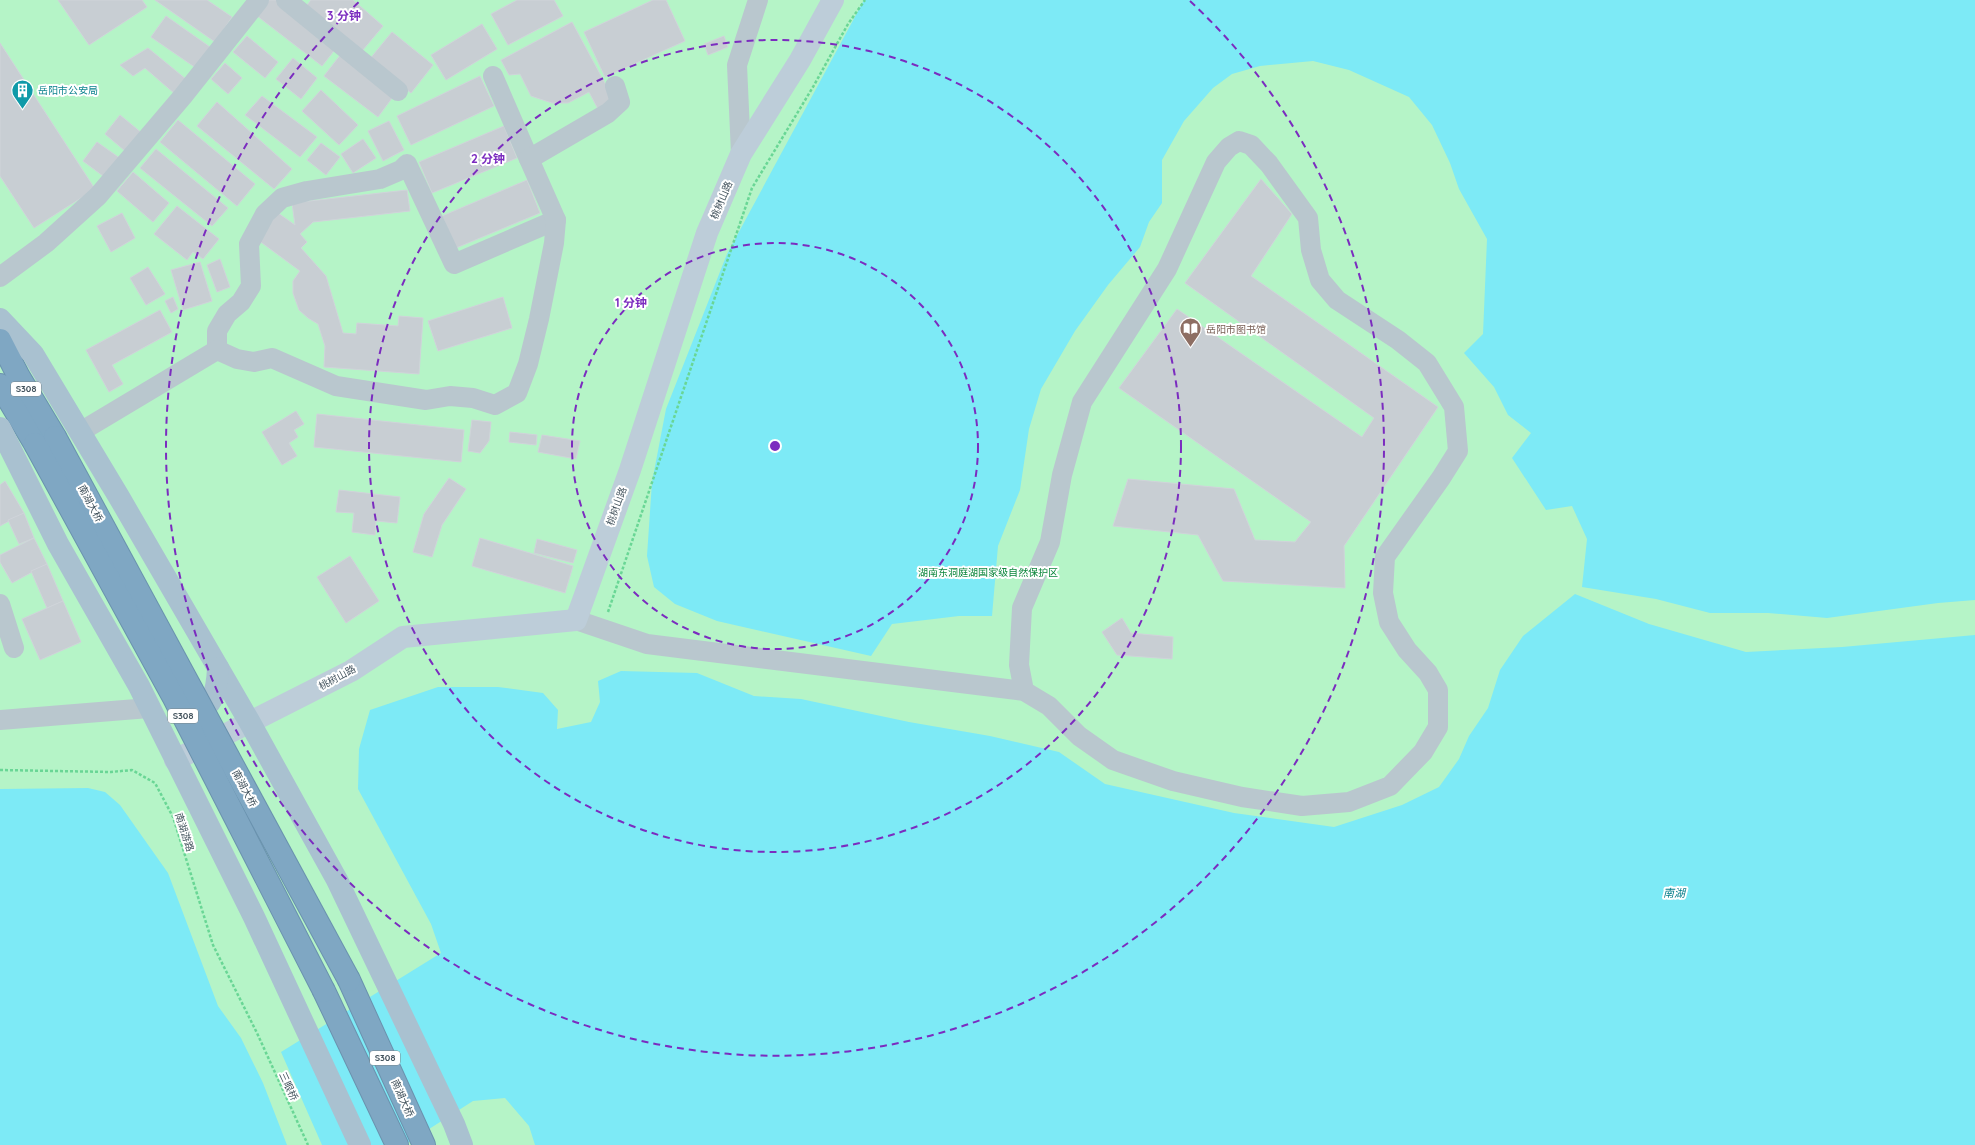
<svg xmlns="http://www.w3.org/2000/svg" width="1975" height="1145" viewBox="0 0 1975 1145" font-family="Quicksand,'Noto Sans SC',sans-serif">
	<style>
		.green { fill: #b5f4c7 }
		.water { fill: #7deaf6 }
		.building { fill: #c8ced3; stroke: #d0d4da }
		.lines { fill: none; stroke-linecap: round; stroke-linejoin: round }
		.highway-casing { stroke: #6a92ae; stroke-width: 24 }
		.path { stroke: #69d695; stroke-width: 2.5; stroke-dasharray: 3 2; stroke-linecap: butt }
		.street { stroke: #b9c7ce; stroke-width: 20 }
		.secondary { stroke: #bdcdd9; stroke-width: 22 }
		.primary { stroke: #a9c1d0; stroke-width: 22 }
		.highway { stroke: #7fa7c3; stroke-width: 22 }
		.highway-bridge-casing { stroke: #6a92ae; stroke-width: 24; stroke-linecap: butt }
		.highway-bridge { stroke: #7fa7c3; stroke-width: 22 }
		.ring { fill: none; stroke: #7b2cbf; stroke-width: 2; stroke-dasharray: 7 5 }
		.labels { text-anchor: middle; stroke-width: 4; stroke-linejoin: round; paint-order: stroke }
		.shield { fill: #fff; stroke: #7b878e; stroke-width: 1 }
		.shield-label { font-size: 9px; font-weight: bold; fill: #43535d }
		.culture-label { font-size: 10px; fill: #0d838f; stroke: #fff; text-anchor: start }
		.street-label { font-size: 10px; fill: #43535d; stroke: #fff }
		.education-label { font-size: 10px; fill: #785e54; stroke: #fff; text-anchor: start }
		.park-label { font-size: 10px; fill: #0c863c; stroke: #fff }
		.water-label { font-size: 11px; font-style: italic; fill: #047d8a; stroke: #fff }
		.centre { fill: #7b2cbf; stroke: #fff; stroke-width: 2 }
		.ring-label { font-size: 12px; text-anchor: middle; font-weight: bold; fill: #7b2cbf; stroke: #fff; stroke-width: 4; stroke-linejoin: round; paint-order: stroke }
	</style>
	<rect width="100%" height="100%" fill="#f0eded"/>
	<rect class="green" x="0" y="0" width="1975" height="1145"/>
	<g class="water">
		<path d="M864 0H1975V600L1938 603 1827 618 1768 613H1710L1656 599 1582 587 1587 539 1572 506 1546 510 1512 458 1531 433 1508 415 1494 387 1464 353 1483 334 1487 239 1459 189 1450 163 1432 125 1409 97 1349 70 1313 61 1260 66 1232 74 1213 88 1184 121 1162 160V203L1149 222 1140 247 1108 285 1075 331 1041 389 1029 429 1020 490 998 546 992 616H959L892 624 871 656 717 621 675 604 654 587 647 556 652 482 666 409 727 254Z"/>
		<path d="M1575 594 1649 624 1746 652 1842 647 1975 635V1145H535L529 1126 505 1098 473 1101 404 1145H322L281 1052 441 953 431 924 358 789 359 749 370 710 438 687H498L543 693 558 710 557 729 591 722 600 702 598 681 621 671 697 673 754 696 801 699 909 722 990 736 1059 752 1105 784 1234 813 1334 827 1402 805 1439 787 1459 759 1469 736 1488 708 1500 670 1523 636Z"/>
		<path d="M88 788 105 792 120 805 168 873 218 1006 241 1038 263 1083 287 1145H0V789Z"/>
	</g>
	<g class="building">
		<path d="M58 0H142L147 7 89 45Z"/>
		<path d="M155 0H207L232 17 215 42Z"/>
		<path d="M269 0H277L337 47 322 66 256 15Z"/>
		<path d="M311 0H353L383 26 362 51 307 5Z"/>
		<path d="M517 0H554L563 16 508 45 491 14Z"/>
		<path d="M653 0H666L685 41 605 77 584 32Z"/>
		<path d="M166 16 210 47 196 68 151 37Z"/>
		<path d="M572 22 614 100 598 109 589 92 568 103H552L531 96 520 74 509 75 501 60Z"/>
		<path d="M482 24 497 49 446 80 431 55Z"/>
		<path d="M392 32 433 65 411 93 369 60Z"/>
		<path d="M247 36 278 62 265 78 233 52Z"/>
		<path d="M724 36 728 47 708 55 704 44Z"/>
		<path d="M0 43 95 189 34 228 0 176Z"/>
		<path d="M148 48 187 80 175 94 145 68 133 76 120 65Z"/>
		<path d="M341 54 395 94 378 117 324 76Z"/>
		<path d="M293 58 317 78 301 99 276 79Z"/>
		<path d="M225 63 242 78 228 94 211 79Z"/>
		<path d="M480 76 494 106 411 145 397 116Z"/>
		<path d="M321 90 358 125 339 145 302 111Z"/>
		<path d="M262 96 317 137 300 157 245 115Z"/>
		<path d="M217 102 292 169 274 189 197 126Z"/>
		<path d="M120 115 143 134 125 151 105 134Z"/>
		<path d="M178 120 255 184 237 206 160 142Z"/>
		<path d="M389 121 404 150 383 161 368 131Z"/>
		<path d="M504 126 517 158 432 193 419 162Z"/>
		<path d="M363 139 376 158 353 173 341 154Z"/>
		<path d="M97 142 121 159 107 179 83 161Z"/>
		<path d="M321 143 340 157 326 175 307 160Z"/>
		<path d="M156 149 228 208 212 226 140 168Z"/>
		<path d="M133 172 169 203 153 222 117 191Z"/>
		<path d="M1261 179 1292 214 1251 276 1438 407 1344 546 1345 588 1223 581 1198 535 1113 526 1128 479 1234 489 1255 540 1295 542 1311 522 1119 388 1177 309 1362 437 1374 418 1185 283Z"/>
		<path d="M527 180 540 213 456 248 442 216Z"/>
		<path d="M407 190 410 211 313 222 300 234 307 242 301 248 326 276 343 333 356 334 357 323 398 326 399 316 423 318 419 374 324 367 325 346 318 324 308 318 299 310 293 293V281L300 271 258 240 278 213 295 225 292 203Z"/>
		<path d="M177 206 219 239 203 259 193 252 187 260 154 234Z"/>
		<path d="M122 213 135 238 111 252 97 226Z"/>
		<path d="M220 259 230 287 217 292 207 265Z"/>
		<path d="M200 262 212 301 183 310 171 270Z"/>
		<path d="M148 267 165 294 146 305 130 278Z"/>
		<path d="M173 297 178 309 171 313 165 301Z"/>
		<path d="M503 297 512 328 438 351 428 321Z"/>
		<path d="M160 310 172 332 112 365 123 384 109 392 86 350Z"/>
		<path d="M296 411 304 424 294 430 298 437 289 443 297 456 282 465 262 432Z"/>
		<path d="M317 414 464 430 461 462 314 447Z"/>
		<path d="M472 420 491 422 489 441 480 453 468 451Z"/>
		<path d="M510 432 537 435 536 445 509 442Z"/>
		<path d="M542 435 580 441 576 459 538 452Z"/>
		<path d="M449 478 466 489 442 525 432 557 413 552 424 514Z"/>
		<path d="M5 481 24 513 0 526V485Z"/>
		<path d="M339 490 400 497 397 523 376 521 375 535 352 532 354 513 336 512Z"/>
		<path d="M24 513 34 538 19 544 8 520Z"/>
		<path d="M34 538 47 564 12 583 0 562V555Z"/>
		<path d="M480 538 573 566 565 593 472 566Z"/>
		<path d="M537 539 577 550 573 563 534 553Z"/>
		<path d="M350 556 379 601 346 623 317 577Z"/>
		<path d="M47 564 63 601 47 608 31 571Z"/>
		<path d="M63 601 81 642 40 660 22 619Z"/>
		<path d="M1122 618 1131 633 1173 637 1172 659 1117 655 1102 632Z"/>
	</g>
	<g class="lines">
		<defs>
			<g id="highway">
				<path d="M0 340 19 377 55 437"/>
				<path d="M0 385 35 444"/>
				<path d="M349 980 424 1145"/>
				<path d="M324 991 397 1145"/>
			</g>
		</defs>
		<use href="#highway" class="highway-casing"/>
		<g class="path">
			<path d="M608 612 752 188 813 87 848 24 865 0"/>
			<path d="M0 770 111 772 132 770 155 783 173 817 213 945 257 1033 308 1145"/>
		</g>
		<g class="street">
			<path d="M286 0 398 91"/>
			<path d="M493 76 529 159"/>
			<path d="M741 154 737 65 758 0"/>
			<path d="M0 277 46 243 98 196 183 96 259 0"/>
			<path d="M217 350V331L227 314 241 302 251 286 249 244 265 214 282 198 307 191 380 179 401 170 407 164 454 264 556 220"/>
			<path d="M80 432 217 350 237 359 254 362 272 358 336 386 426 400 450 396 473 398 495 405 517 393 528 364 539 319 554 243 556 220 529 159 608 113 620 102 615 86"/>
			<path d="M0 604 14 648"/>
			<path d="M576 620 647 644 1024 691 1049 706 1079 736 1113 760 1173 781 1242 797 1302 806 1349 802 1390 786 1423 752 1438 727V690L1428 673 1407 650 1389 622 1383 593 1385 557 1441 478 1458 451 1454 407 1427 363 1398 340 1337 300 1320 280 1311 250 1308 218 1269 164 1251 145 1239 141 1229 147 1216 162 1167 269 1082 402 1062 475 1050 542 1022 608 1019 665 1024 691"/>
			<path d="M0 720 149 708"/>
		</g>
		<path class="secondary" d="M175 760 351 671 403 637 576 620 630 470 707 233 741 154 800 60 833 0"/>
		<g class="primary">
			<path d="M0 319 33 354 119 497 249 721 337 880 454 1124 462 1145"/>
			<path d="M0 428 58 544 139 686 254 917 360 1145"/>
			<path d="M185 715C213 712 217 692 218 668"/>
		</g>
		<use href="#highway" class="highway"/>
		<defs>
			<g id="highway-bridge">
				<path d="M55 437 349 980"/>
				<path d="M35 444 174 698 324 991"/>
			</g>
		</defs>
		<use href="#highway-bridge" class="highway-bridge-casing"/>
		<use href="#highway-bridge" class="highway-bridge"/>
	</g>
	<g class="ring">
		<circle cx="775" cy="446" r="203"/>
		<circle cx="775" cy="446" r="406"/>
		<path d="M1190 1A609 609 0 1 1 360 1"/>
	</g>
	<defs>
		<symbol id="building-pin" viewBox="-11 -11 22 30"><path d="M0 17L-7.5 6A9.5 9.5 0 1 1 7.5 6Z" fill="#0f9aa8" stroke="#fff"/><path d="M-4-6H4V6H1V3H-1V6H-4ZM-2.5-4.3h1.7v1.8h-1.7ZM.8-4.3h1.7v1.8H.8ZM-2.5-1h1.7V.8h-1.7ZM.8-1h1.7V.8H.8Z" fill="#fff"/></symbol>
		<symbol id="library-pin" viewBox="-11 -11 22 30"><path d="M0 17L-7.5 6A9.5 9.5 0 1 1 7.5 6Z" fill="#8d6e63" stroke="#fff"/><path d="M-6-4Q-3-5.5-.7-3.5V5Q-3 3-6 4ZM6-4Q3-5.5 .7-3.5V5Q3 3 6 4Z" fill="#fff"/></symbol>
	</defs>
	<g fill-rule="evenodd">
		<use href="#building-pin" x="10" y="78" width="25" height="34"/>
		<use href="#library-pin" x="1178" y="316" width="25" height="34"/>
	</g>
	<g class="labels">
		<g class="shield">
			<rect x="11" y="382" width="30" height="14" rx="3"/>
			<rect x="168" y="709" width="30" height="14" rx="3"/>
			<rect x="370" y="1051" width="30" height="14" rx="3"/>
		</g>
		<g class="shield-label">
			<text x="26" y="392">S308</text>
			<text x="183" y="719">S308</text>
			<text x="385" y="1061">S308</text>
		</g>
		<g class="culture-label">
			<text x="38" y="94">岳阳市公安局</text>
		</g>
		<g class="street-label">
			<text transform="translate(721 200) rotate(-67)" y="4">桃树山路</text>
			<text transform="translate(91 503) rotate(62)" y="4">南湖大桥</text>
			<text transform="translate(616 506) rotate(-70)" y="4">桃树山路</text>
			<text transform="translate(337 677) rotate(-28)" y="4">桃树山路</text>
			<text transform="translate(245 788) rotate(62)" y="4">南湖大桥</text>
			<text transform="translate(185 832) rotate(72)" y="4">南湖游路</text>
			<text transform="translate(289 1086) rotate(65)" y="4">三眼桥</text>
			<text transform="translate(403 1098) rotate(66)" y="4">南湖大桥</text>
		</g>
		<g class="education-label">
			<text x="1206" y="333">岳阳市图书馆</text>
		</g>
		<g class="park-label">
			<text x="988" y="576">湖南东洞庭湖国家级自然保护区</text>
		</g>
		<g class="water-label">
			<text x="1674" y="897">南湖</text>
		</g>
	</g>
	<circle cx="775" cy="446" r="6" class="centre"/>
	<g class="ring-label">
		<text x="344" y="20">3 分钟</text>
		<text x="488" y="163">2 分钟</text>
		<text x="631" y="307">1 分钟</text>
	</g>
</svg>
